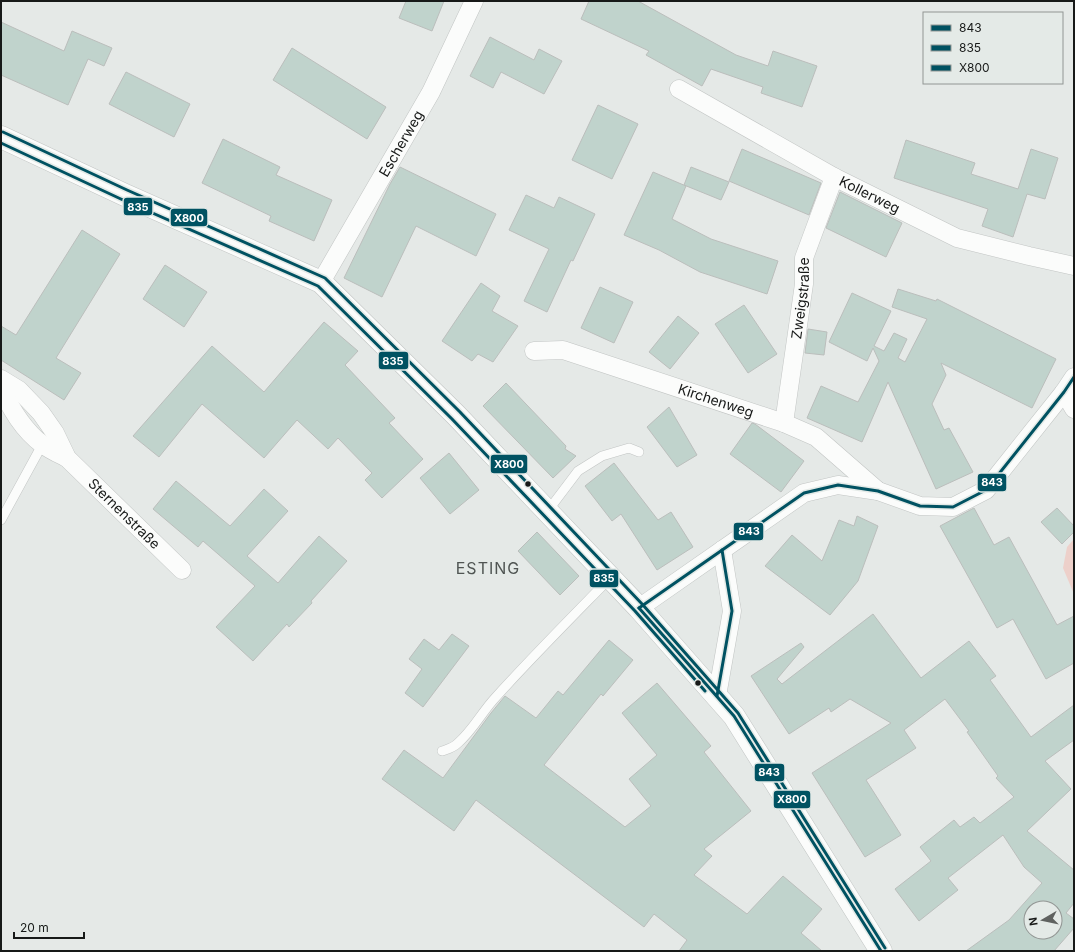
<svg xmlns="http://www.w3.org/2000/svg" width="1075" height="952" viewBox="0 0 1075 952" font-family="Inter,sans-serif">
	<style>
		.green { fill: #edd0ca }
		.building { fill: #c0d3cc; stroke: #bbbebc; fill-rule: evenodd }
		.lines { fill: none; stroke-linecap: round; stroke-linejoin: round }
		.lane-casing { stroke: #c2c5c4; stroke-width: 10 }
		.street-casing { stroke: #c2c5c4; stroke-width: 19 }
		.secondary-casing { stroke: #c2c5c4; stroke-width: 23 }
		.lane { stroke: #fbfcfb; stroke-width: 9 }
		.street { stroke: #fbfcfb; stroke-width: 18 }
		.secondary { stroke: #fbfcfb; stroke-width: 22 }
		.bus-1-casing { stroke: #e4eae7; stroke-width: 6 }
		.bus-2-casing { stroke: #e4eae7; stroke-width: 6 }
		.bus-3-casing { stroke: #e4eae7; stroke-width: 6 }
		.bus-1 { stroke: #005262; stroke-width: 3 }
		.bus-2 { stroke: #005262; stroke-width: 3 }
		.bus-3 { stroke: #005262; stroke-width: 3 }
		.bus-dot { fill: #171918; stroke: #e4eae7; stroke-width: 1.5 }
		.labels { text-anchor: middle; stroke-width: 4; stroke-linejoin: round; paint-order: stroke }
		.street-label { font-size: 14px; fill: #171918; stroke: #e4eae7 }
		.quarter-label { font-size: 16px; letter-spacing: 1px; fill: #505553; stroke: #e4eae7 }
		.line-badge { stroke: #e4eae7; stroke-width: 1.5 }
		.badge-label { font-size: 11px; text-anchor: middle; font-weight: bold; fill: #fff }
	</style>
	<rect width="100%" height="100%" fill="#e5e9e7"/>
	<path class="green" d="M1074 539V594L1063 568 1067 547Z"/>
	<g class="building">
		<path d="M406 1H444L432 31 399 18Z"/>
		<path d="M589 1H638L736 55 768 66 773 51 817 66 802 107 761 93 763 87 711 69 702 86 646 55 649 51 581 19Z"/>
		<path d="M1 22 64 51 72 31 112 48 104 66 88 59 68 105 1 75Z"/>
		<path d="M490 37 534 60 539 49 562 61 544 94 501 72 493 88 470 76Z"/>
		<path d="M292 48 386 107 367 139 273 80Z"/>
		<path d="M126 72 190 104 174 137 109 104Z"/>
		<path d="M598 105 638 124 612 179 572 160Z"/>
		<path d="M223 139 280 167 276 175 332 200 314 241 269 221 271 216 202 183Z"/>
		<path d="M906 140 975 163 971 174 1018 189 1031 149 1058 158 1045 199 1027 194 1013 237 982 226 988 209 894 178Z"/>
		<path d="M742 149 821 183 809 215 729 181Z"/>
		<path d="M400 167 496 214 476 256 416 226 382 297 344 278 390 184Z"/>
		<path d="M691 167 729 182 721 200 684 185Z"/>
		<path d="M653 172 686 186 672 219 711 239 778 261 767 294 700 272 659 250 624 235Z"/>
		<path d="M840 192 902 223 886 257 826 228Z"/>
		<path d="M526 195 554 208 559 197 595 214 573 261 571 260 547 312 524 301 549 249 509 230Z"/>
		<path d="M82 230 120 254 56 358 81 373 64 400 1 360V326L16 335Z"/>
		<path d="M165 265 207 292 184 327 143 299Z"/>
		<path d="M481 283 500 296 492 311 518 326 493 362 478 354 472 361 442 341Z"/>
		<path d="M600 287 633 302 614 343 581 328Z"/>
		<path d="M898 289 936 301 937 299 1056 359 1032 408 941 363 946 375 932 404 944 430 949 428 973 472 936 489 888 382 862 442 807 418 821 386 858 402 879 361 873 348 867 361 829 342 852 293 891 311 874 346 884 351 894 333 907 339 898 358 905 362 927 319 892 307Z"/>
		<path d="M744 305 777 354 748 373 715 324Z"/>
		<path d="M678 316 699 333 670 369 649 352Z"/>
		<path d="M324 322 358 351 345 365 395 418 389 423 423 459 382 498 365 480 372 473 338 438 328 449 297 420 264 458 202 404 159 457 133 436 212 346 264 392Z"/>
		<path d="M808 329 827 332 824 355 805 353Z"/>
		<path d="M506 383 566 446 565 449 576 456 553 478 483 406Z"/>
		<path d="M669 407 697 455 677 467 647 427Z"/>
		<path d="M752 423 755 424 804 461 781 492 730 454Z"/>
		<path d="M449 453 479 490 450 514 420 478Z"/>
		<path d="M614 463 658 520 671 512 693 547 657 570 621 514 612 521 585 486Z"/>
		<path d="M176 481 230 526 264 489 288 511 247 556 278 583 319 536 347 561 311 601 312 603 289 627 287 624 253 661 216 627 255 586 203 541 198 547 153 509Z"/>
		<path d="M974 508 994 545 1009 537 1057 625 1074 616V663L1046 679 1013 619 997 628 940 526Z"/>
		<path d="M1057 508 1074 526V532L1062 544 1041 522Z"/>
		<path d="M857 516 878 526 858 581 830 615 765 566 792 535 822 561 839 520 854 526Z"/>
		<path d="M537 532 579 576 560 595 518 551Z"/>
		<path d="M873 614 921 678 969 641 996 676 990 680 1031 737 1074 705V740L1045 761 1071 789 1027 831 1074 870V903L1066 913 1074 919V928L1054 951H966L1009 920 1042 883 1024 867 1003 835 948 878 958 890 919 921 895 889 931 861 920 847 954 820 960 827 974 817 980 823 1014 797 996 778 998 776 967 732 969 731 945 699 904 730 916 748 866 780 901 835 865 857 812 773 891 723 850 699 831 712 829 708 789 734 751 676 801 643 804 647 777 679 782 684ZM1031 908H1055V932H1031Z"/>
		<path d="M452 634 469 646 423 707 405 693 422 669 409 659 424 639 439 650Z"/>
		<path d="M609 640 633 660 603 696 601 694 544 765 625 827 651 806 629 779 657 755 622 713 657 683 711 746 704 752 751 811 704 849 712 856 694 875 747 914 783 876 822 909 801 933 822 951H679L687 940 654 914 644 927 476 800 454 831 382 779 404 750 443 778 491 713 505 696 536 718 558 691 563 695Z"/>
	</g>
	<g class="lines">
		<defs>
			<g id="lane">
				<path d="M547 512 578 471 602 456 629 448 639 452"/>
				<path d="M1 520 42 445"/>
				<path d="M442 751C448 749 453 748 458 743 473 730 482 712 495 698 532 657 571 618 610 578"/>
			</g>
			<g id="street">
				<path id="s1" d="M679 89 834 177 957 238 1029 256 1074 266"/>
				<path id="s2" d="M321 282 431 92 474 1"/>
				<path id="s3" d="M534 351 563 350 784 423 816 437 878 491"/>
				<path id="s4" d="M1 379 19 390 41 413 55 433 67 458 182 570"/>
				<path d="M1 388C11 409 23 430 42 444 50 450 59 454 67 458"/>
				<path d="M1064 392 1074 409"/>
				<path id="s5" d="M784 423 804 284V258L834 177"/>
				<path d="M639 608 804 493 838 485 878 491 920 506 953 507 986 490 1064 392 1074 377"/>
				<path d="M717 696 732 611 722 550"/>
			</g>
			<path id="secondary" d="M1 137 125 195 321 282 456 415 639 608 734 716 881 951"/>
		</defs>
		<use href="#lane" class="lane-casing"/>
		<use href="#street" class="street-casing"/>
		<use href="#secondary" class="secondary-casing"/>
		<use href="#lane" class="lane"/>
		<use href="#street" class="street"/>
		<use href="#secondary" class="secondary"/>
		<defs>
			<g id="bus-1">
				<path d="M639 608 804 493 838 485 878 491 920 506 953 507 986 490 1064 392 1074 377"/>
				<path d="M639 608 734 716 881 951"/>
				<path d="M717 696 732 611 722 550"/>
			</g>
			<path id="bus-2" d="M1 143 123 200 318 286 452 419 635 611 705 691"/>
			<path id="bus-3" d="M3 132 127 190 325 278 460 412 643 605 738 713 885 948"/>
		</defs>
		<use href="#bus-1" class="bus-1-casing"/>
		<use href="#bus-2" class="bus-2-casing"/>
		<use href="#bus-3" class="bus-3-casing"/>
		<use href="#bus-1" class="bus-1"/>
		<use href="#bus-2" class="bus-2"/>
		<use href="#bus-3" class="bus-3"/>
	</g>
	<g class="bus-dot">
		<circle cx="528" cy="484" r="3.5"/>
		<circle cx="698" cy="683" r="3.5"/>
	</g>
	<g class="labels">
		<g class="street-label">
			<text dy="5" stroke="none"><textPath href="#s2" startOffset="160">Escherweg</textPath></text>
			<text dy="5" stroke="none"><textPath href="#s1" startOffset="218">Kollerweg</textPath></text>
			<text dy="5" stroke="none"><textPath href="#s5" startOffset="126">Zweigstraße</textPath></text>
			<text dy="5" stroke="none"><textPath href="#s3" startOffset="190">Kirchenweg</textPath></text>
			<text dy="5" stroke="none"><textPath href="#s4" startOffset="185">Sternenstraße</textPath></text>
		</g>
		<g class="quarter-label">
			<text x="488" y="574">ESTING</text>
		</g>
	</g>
	<g class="line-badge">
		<rect x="123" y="197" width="30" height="19" rx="4" fill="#005262"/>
		<rect x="170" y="208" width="38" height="19" rx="4" fill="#005262"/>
		<rect x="378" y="351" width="31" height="19" rx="4" fill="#005262"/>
		<rect x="490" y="454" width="38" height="20" rx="4" fill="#005262"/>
		<rect x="977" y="473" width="30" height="19" rx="4" fill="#005262"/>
		<rect x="733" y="522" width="31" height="19" rx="4" fill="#005262"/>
		<rect x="589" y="569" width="30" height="19" rx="4" fill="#005262"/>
		<rect x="754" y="763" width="31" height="19" rx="4" fill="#005262"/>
		<rect x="773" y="790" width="38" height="19" rx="4" fill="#005262"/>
	</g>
	<g class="badge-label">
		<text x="138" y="211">835</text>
		<text x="189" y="222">X800</text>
		<text x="393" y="365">835</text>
		<text x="509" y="468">X800</text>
		<text x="992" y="486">843</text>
		<text x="749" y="535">843</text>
		<text x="604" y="582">835</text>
		<text x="769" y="776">843</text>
		<text x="792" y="803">X800</text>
	</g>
	<rect width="1075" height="952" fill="none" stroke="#171918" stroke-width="4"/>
	<rect x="923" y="12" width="140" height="72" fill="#e4eae7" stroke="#929694"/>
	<rect x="931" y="25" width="20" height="6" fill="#005262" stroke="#929694"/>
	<text x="959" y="32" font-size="12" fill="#171918">843</text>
	<rect x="931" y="45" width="20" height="6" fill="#005262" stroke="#929694"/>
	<text x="959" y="52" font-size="12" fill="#171918">835</text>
	<rect x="931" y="65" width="20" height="6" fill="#005262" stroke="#929694"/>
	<text x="959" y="72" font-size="12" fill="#171918">X800</text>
	<g transform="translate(1043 920) rotate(261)"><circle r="19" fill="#e4eae7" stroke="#929694"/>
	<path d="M0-3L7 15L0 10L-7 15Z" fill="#5f6260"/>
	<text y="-6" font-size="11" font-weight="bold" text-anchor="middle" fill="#171918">N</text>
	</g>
	<path d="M14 932v6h70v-6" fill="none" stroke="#171918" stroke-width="2"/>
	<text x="20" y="932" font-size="12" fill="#171918" stroke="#e4eae7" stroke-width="3" paint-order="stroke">20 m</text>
</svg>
